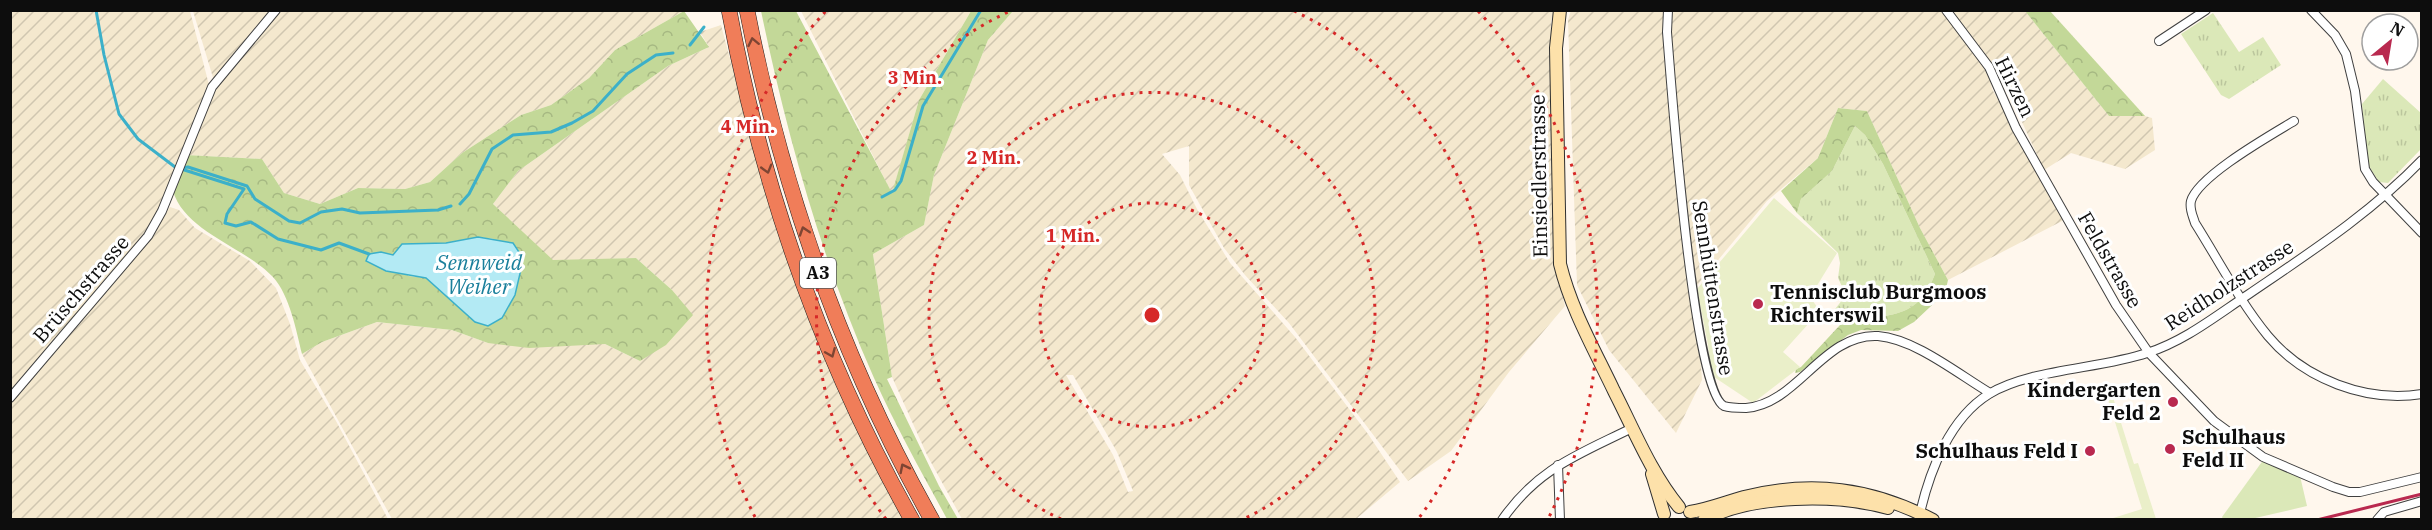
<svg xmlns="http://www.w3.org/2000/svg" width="2432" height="530" viewBox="0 0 2432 530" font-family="'IBM Plex Serif',serif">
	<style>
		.farmland { fill: url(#farmland-furrows); fill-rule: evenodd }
		.grass { fill: url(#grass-tufts) }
		.forest { fill: url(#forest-crowns); fill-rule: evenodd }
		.garden { fill: #dbe8b8 }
		.pitch { fill: #eaefc9 }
		.water { fill: #b3eaf4; stroke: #3cb0c9; stroke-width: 1.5 }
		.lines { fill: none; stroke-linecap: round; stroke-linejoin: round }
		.stream { stroke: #3cb0c9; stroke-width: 3 }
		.street-casing { stroke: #404040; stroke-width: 10 }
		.secondary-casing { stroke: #2f2f2f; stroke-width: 14 }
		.highway-casing { stroke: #1e1e1e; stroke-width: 16 }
		.street { stroke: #fff; stroke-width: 8 }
		.secondary { stroke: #fde1aa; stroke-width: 12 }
		.highway { stroke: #f07d59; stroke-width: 15 }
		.rail { stroke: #b9294f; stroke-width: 3 }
		.oneway { stroke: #7e4533 }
		.ring { fill: none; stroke: #d62828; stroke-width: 3; stroke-dasharray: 3 6 }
		.poi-dot { fill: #b9294f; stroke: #fff; stroke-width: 2 }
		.labels { text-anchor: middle; stroke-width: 6; stroke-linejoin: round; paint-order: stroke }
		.shield { fill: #fff; stroke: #565656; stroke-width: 1.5 }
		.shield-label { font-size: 18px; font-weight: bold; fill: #0d0d0d }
		.street-label { font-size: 20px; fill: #0d0d0d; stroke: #fff }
		.poi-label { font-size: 20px; font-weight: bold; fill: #0d0d0d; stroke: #fff; text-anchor: start }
		.water-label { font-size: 21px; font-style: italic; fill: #1a7f9b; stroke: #fff }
		.centre { fill: #d62828; stroke: #fff; stroke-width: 3 }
		.ring-label { font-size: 18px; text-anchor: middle; font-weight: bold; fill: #d62828; stroke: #fff; stroke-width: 6; stroke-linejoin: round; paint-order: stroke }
	</style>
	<defs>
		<pattern id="farmland-furrows" width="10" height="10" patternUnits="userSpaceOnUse" patternTransform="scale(1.5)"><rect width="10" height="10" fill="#f4e8ce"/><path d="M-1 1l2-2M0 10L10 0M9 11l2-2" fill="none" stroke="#d0c6b0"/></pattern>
		<pattern id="grass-tufts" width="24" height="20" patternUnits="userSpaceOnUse" patternTransform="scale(1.5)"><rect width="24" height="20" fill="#dbe8b8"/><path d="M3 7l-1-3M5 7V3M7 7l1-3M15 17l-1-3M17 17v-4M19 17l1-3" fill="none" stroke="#bbc69d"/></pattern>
		<pattern id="forest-crowns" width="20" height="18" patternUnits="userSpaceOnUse" patternTransform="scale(1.5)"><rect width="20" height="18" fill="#c3d898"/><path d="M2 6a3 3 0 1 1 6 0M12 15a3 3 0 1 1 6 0" fill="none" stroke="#a6b882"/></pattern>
	</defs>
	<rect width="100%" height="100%" fill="#fff7ed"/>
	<g class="farmland">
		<path d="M1571 10 1944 11 1989 73 1992 89 2066 219 1948 280 1920 228 1867 111 1838 108 1818 158 1767 201 1695 288 1702 380 1676 433 1609 350 1577 285 1568 20Z"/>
		<path d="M11 11H190L209 85 152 225 11 394Z"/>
		<path d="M193 11H273L214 81Z"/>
		<path d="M278 11H684L615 50 589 78 551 105 521 115 462 153 430 182 405 189 358 188 320 204 284 193 262 159 186 155 213 91Z"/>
		<path d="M801 11H971L919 100 892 194Z"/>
		<path d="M1013 11H1556L1551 21 1555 267 1565 306 1509 372 1451 451 1408 481 1289 323 1245 275 1224 248 1189 185V146L1162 154 1180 175 1197 209 1230 263 1295 337 1368 434 1400 482 1356 519H962L927 455 892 377 873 254 924 225 934 175 988 40ZM1066 375H1073L1117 452 1133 491 1128 492 1113 455Z"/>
		<path d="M1952 11H2025L2109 116H2145L2152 118 2155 150 2125 169 2071 153 2044 170 2006 87Z"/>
		<path d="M721 25 769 205 833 379 903 519H392L302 354 322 342 377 322 452 330 488 343 605 344 640 361 672 290 636 258 553 261 493 204 518 171 668 66 709 47 700 32Z"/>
		<path d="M170 207 179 210 195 228 250 261 276 288 290 324 300 360 336 421 388 519H11L10 403Z"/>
	</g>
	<g class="grass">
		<path d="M2213 13 2239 52 2263 37 2281 65 2229 99 2221 95 2181 34Z"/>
		<path d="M2383 79 2421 113V149L2388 183 2379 182 2368 165 2362 104Z"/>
		<path d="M1855 126 1865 135 1883 164 1935 274C1932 281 1929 289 1924 295 1905 322 1861 319 1832 313L1846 295 1838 278 1840 263 1838 253 1797 213 1801 199 1832 171Z"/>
	</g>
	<g class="forest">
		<path d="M684 11 709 47 668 66 518 171 493 204 553 260 636 258 672 290 693 315 666 345 640 361 605 344 529 348 488 343 452 330 377 322 322 342 302 354C296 330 290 296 273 277 245 247 185 232 173 191L186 155 262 159 284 193 320 204 358 188 405 189 430 182 462 153 521 115 551 105 589 78 615 50ZM478 237 494 239 522 265C513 292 515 312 488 326L475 322 426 278 409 276 381 252 393 255 402 244 446 243Z"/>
		<path d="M761 11H796L892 193 919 100 971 11H1013L988 40 934 175 924 225 873 254 892 377 887 379 939 486 958 519H947C922 473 896 427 874 378 822 261 787 136 761 11Z"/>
		<path d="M2025 11H2050L2145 116H2109Z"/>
		<path d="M1838 108 1867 111 1920 228 1948 280 1945 293 1914 322 1898 331 1861 330 1848 335 1800 372 1795 373 1796 369 1801 367 1840 325 1832 313C1861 319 1905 322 1924 295 1929 289 1932 281 1935 274L1883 164 1865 135 1855 126 1832 171 1801 199 1797 213 1781 191 1818 158Z"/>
	</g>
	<path class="garden" d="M2264 459 2300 476 2307 506 2251 519H2223L2222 517Z"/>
	<g class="pitch">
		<path d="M1774 198 1837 253 1810 297 1820 311 1783 352 1800 367 1753 403 1711 375 1708 345 1697 289Z"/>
		<path d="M2111 391 2134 464 2138 463 2156 519H2110L2142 509 2106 393Z"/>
	</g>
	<path class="water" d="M478 237 513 243 519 252 522 265 515 295 502 318 488 326 475 322 426 278 386 271 366 261 369 254 381 252 393 255 402 244 446 243Z"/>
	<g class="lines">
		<g class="stream">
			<path d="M96 10 104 55 119 114 138 139 175 167 244 189 227 214 225 223 236 226 251 222 278 239 321 250 339 243 369 254"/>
			<path d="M690 45 704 27"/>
			<path d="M181 168 188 167 247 186 255 199 289 221 300 223 321 212 342 209 360 213 438 210 451 206"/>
			<path d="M882 197 895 190 901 181 923 106 981 10"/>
			<path d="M460 204 469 194 492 149 513 135 551 132 572 123 593 111 627 74 656 55 673 53"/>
		</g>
		<defs>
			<g id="street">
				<path d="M1668 10 1667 32C1671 81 1693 391 1724 406 1730 408 1740 408 1746 408 1798 404 1823 333 1878 336 1915 339 1958 374 1990 393"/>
				<path d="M1946 10 1989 67 2016 128 2116 305 2149 353 2214 421 2263 457 2333 487 2349 492H2360L2422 477"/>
				<path d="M2311 10 2335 35 2346 54 2355 91 2365 169 2373 182 2422 233"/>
				<path d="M2159 41 2206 10"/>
				<path d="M2294 121C2271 135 2198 176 2191 201 2189 209 2193 216 2195 223 2219 261 2240 302 2268 336 2304 379 2366 403 2422 394"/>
				<path d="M10 398 148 236 162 211 212 87 276 10"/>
				<path d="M1558 465 1560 520"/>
				<path d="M1920 513C1930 470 1950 418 1989 394 2030 369 2100 369 2147 353 2185 341 2217 315 2249 294 2309 253 2371 213 2422 160"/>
				<path d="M1502 520C1538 468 1578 455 1632 428"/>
				<path d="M2377 520 2384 512 2422 501"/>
			</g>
			<g id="secondary">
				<path d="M1560 10 1556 48 1560 264C1571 309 1594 349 1614 391 1634 430 1651 473 1679 507"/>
				<path d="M1652 474 1664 514"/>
				<path d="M1690 512C1709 509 1726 502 1744 497 1812 480 1872 488 1933 520"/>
				<path d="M1704 520C1752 494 1837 494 1888 508"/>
			</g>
			<g id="highway">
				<path d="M729 10C762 188 823 362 912 520"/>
				<path d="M747 10C782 189 842 360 932 520"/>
			</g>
		</defs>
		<use href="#street" class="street-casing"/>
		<use href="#secondary" class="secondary-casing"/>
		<use href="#highway" class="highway-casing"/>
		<use href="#street" class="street"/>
		<use href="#secondary" class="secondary"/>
		<use href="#highway" class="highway"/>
		<path class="rail" d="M2317 520 2422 494"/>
	</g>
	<defs><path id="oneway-chevron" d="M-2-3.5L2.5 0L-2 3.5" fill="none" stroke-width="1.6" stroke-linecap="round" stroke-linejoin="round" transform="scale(1.5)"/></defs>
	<g class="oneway">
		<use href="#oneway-chevron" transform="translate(753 42) rotate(-102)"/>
		<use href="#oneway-chevron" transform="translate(767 169) rotate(74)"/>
		<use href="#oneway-chevron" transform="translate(804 231) rotate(-108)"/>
		<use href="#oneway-chevron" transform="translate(831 353) rotate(67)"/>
		<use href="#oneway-chevron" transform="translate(904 468) rotate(-117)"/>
	</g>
	<g class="ring">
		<circle cx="1152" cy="315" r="112"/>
		<path d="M1061 519A223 223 0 1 1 1243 519"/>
		<path d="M886 519A335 335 0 0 1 1010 11M1294 11A335 335 0 0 1 1418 519"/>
		<path d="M755 517A446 446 0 0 1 826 11M1478 11A446 446 0 0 1 1549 517"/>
	</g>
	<g class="poi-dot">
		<circle cx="1758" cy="304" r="6"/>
		<circle cx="2173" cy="402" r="6"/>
		<circle cx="2170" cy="449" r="6"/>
		<circle cx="2090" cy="451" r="6"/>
	</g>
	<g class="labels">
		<rect class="shield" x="800" y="258" width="36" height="30" rx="4.5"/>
		<g class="shield-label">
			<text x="818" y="279">A3</text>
		</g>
		<g class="street-label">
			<text transform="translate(2015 87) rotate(64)" y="7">Hirzen</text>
			<text transform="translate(1539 176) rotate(-91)" y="7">Einsiedlerstrasse</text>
			<text transform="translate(2110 260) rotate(60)" y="7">Feldstrasse</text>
			<text transform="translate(2229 285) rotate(-33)" y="7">Reidholzstrasse</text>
			<text transform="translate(1713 288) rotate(81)" y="7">Sennhüttenstrasse</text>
			<text transform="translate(81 289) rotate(-49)" y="7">Brüschstrasse</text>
		</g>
		<g class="poi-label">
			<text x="1770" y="299">Tennisclub Burgmoos<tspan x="1770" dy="23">Richterswil</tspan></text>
			<text x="2161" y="397" text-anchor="end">Kindergarten<tspan x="2161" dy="23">Feld 2</tspan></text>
			<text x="2182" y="444">Schulhaus<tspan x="2182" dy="23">Feld II</tspan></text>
			<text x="2078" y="458" text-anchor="end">Schulhaus Feld I</text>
		</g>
		<g class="water-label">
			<text x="479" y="270">Sennweid<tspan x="479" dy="24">Weiher</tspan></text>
		</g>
	</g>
	<circle cx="1152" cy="315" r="9" class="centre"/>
	<g class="ring-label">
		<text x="915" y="84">3 Min.</text>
		<text x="748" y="133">4 Min.</text>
		<text x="994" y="164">2 Min.</text>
		<text x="1073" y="242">1 Min.</text>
	</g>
	<rect width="2432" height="530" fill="none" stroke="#0d0d0d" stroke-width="24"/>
	<g transform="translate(2390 42) rotate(30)"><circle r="28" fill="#ffffff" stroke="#9e9e9e" stroke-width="1.5"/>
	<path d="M0-4.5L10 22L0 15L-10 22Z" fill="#b9294f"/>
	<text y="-9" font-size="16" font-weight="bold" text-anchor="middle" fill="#0d0d0d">N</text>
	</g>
</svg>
